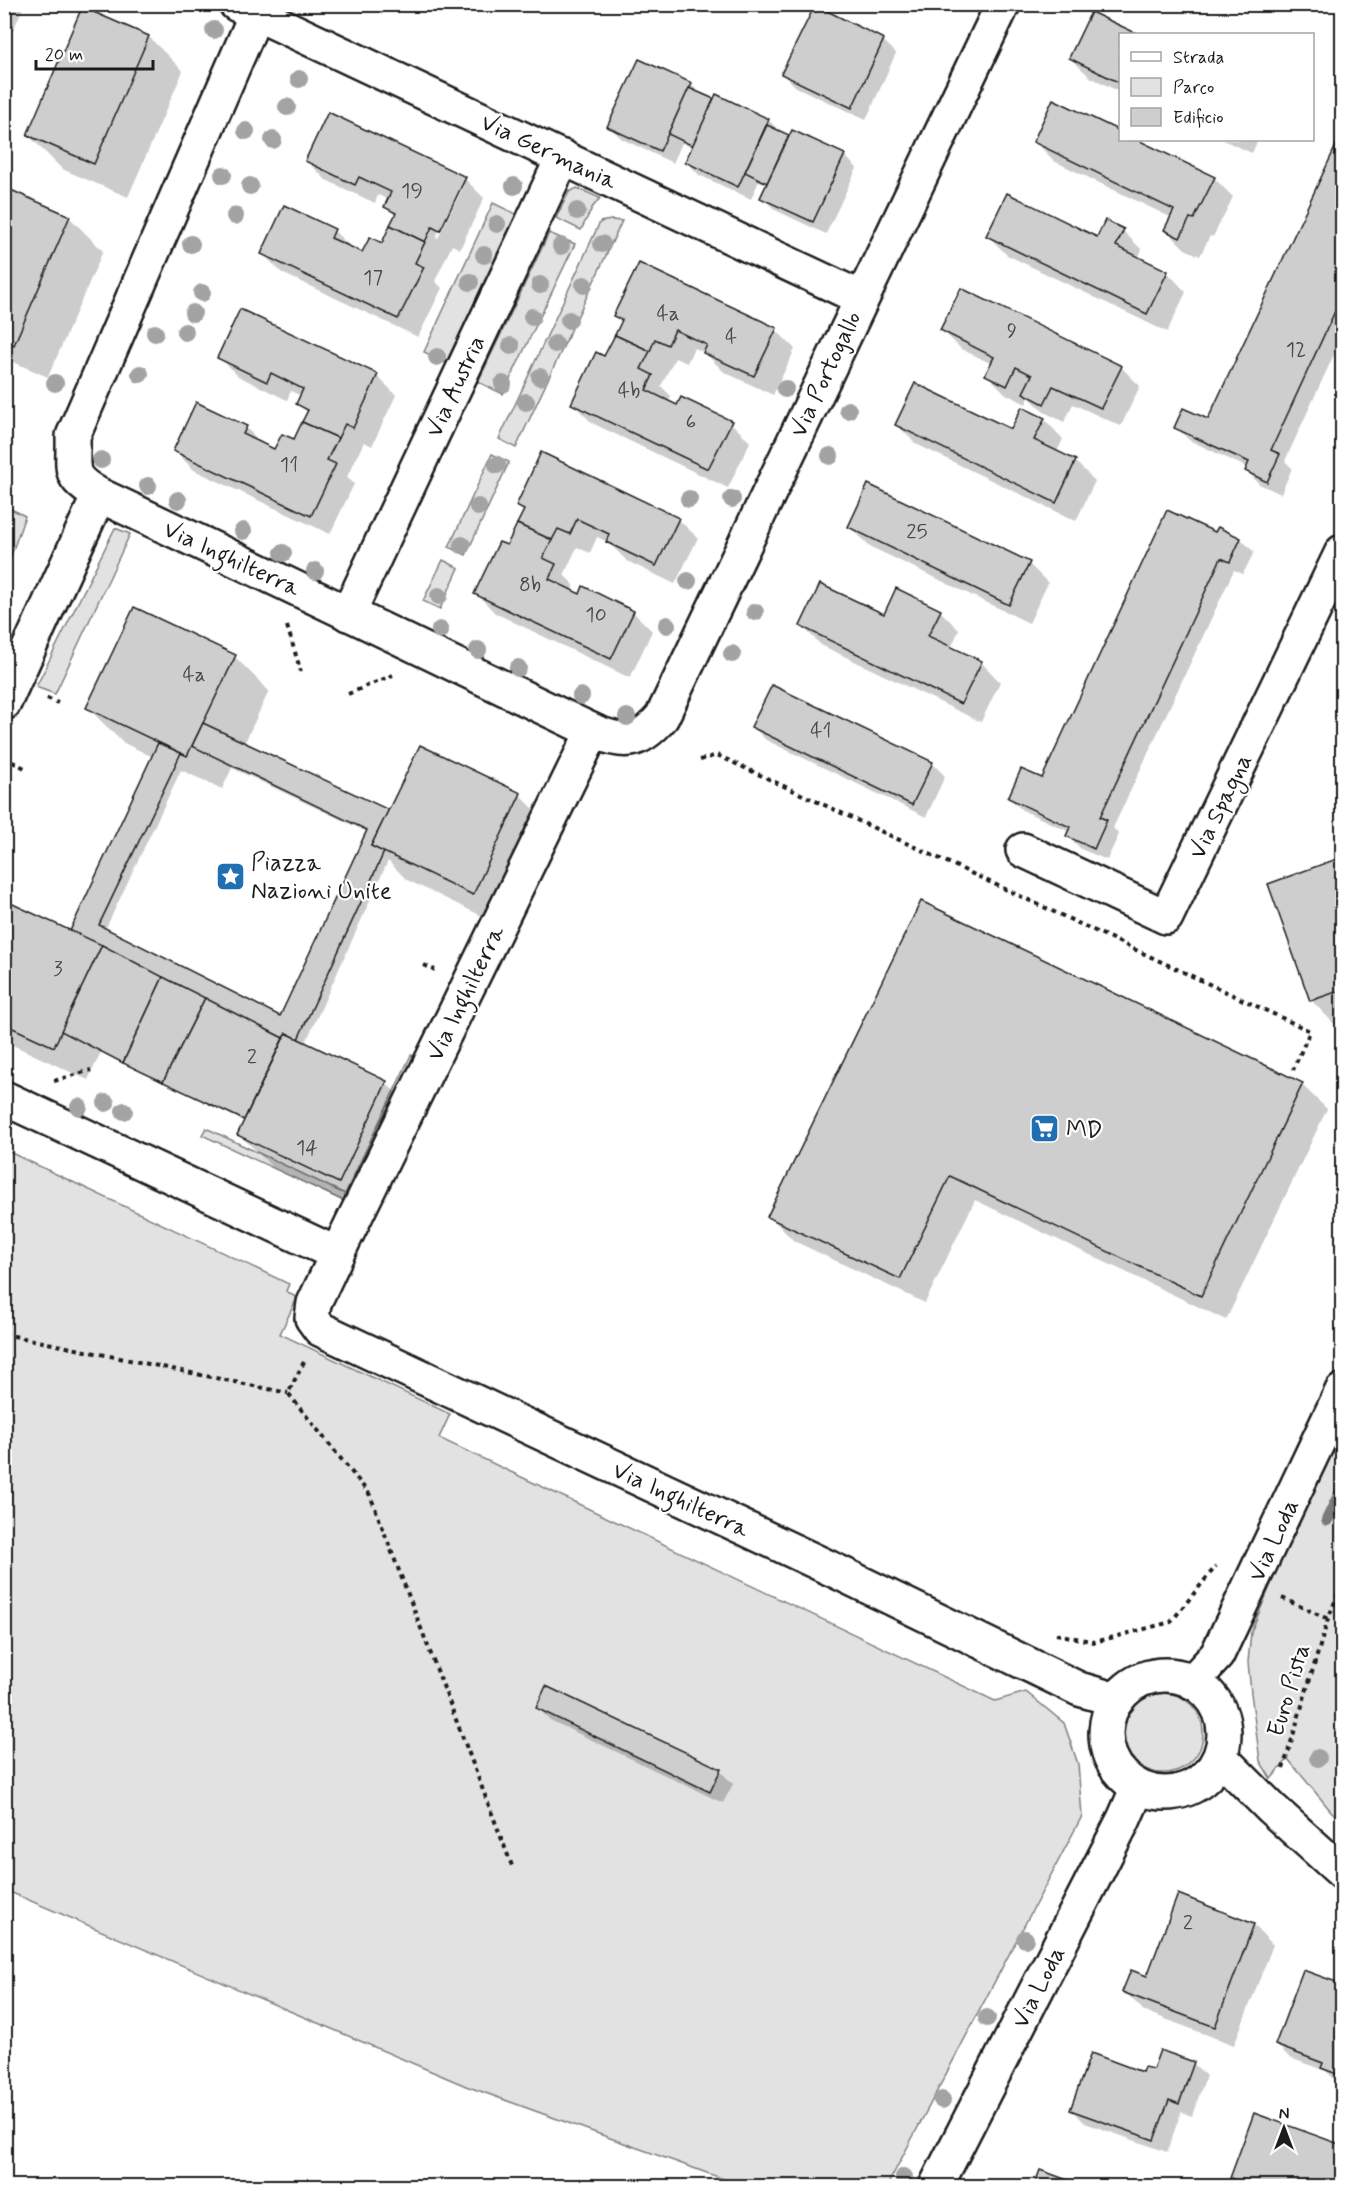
<svg xmlns="http://www.w3.org/2000/svg" width="1347" height="2191" viewBox="0 0 1347 2191" font-family="Mynerve,sans-serif">
	<style>
		.green { fill: #e2e2e2; stroke: #7f7f7f; stroke-width: 1.5 }
		.shadow { fill: #0003; fill-rule: evenodd }
		.lines { fill: none; stroke-linecap: round; stroke-linejoin: round }
		.stream { stroke: #7a7a7a; stroke-width: 12 }
		.building { fill: #cecece; stroke: #1c1c1c; stroke-width: 1.5 }
		.minor-casing { stroke: #1c1c1c; stroke-width: 38 }
		.major-casing { stroke: #1c1c1c; stroke-width: 38 }
		.path { stroke: #1c1c1c; stroke-width: 4; stroke-dasharray: 4.5 4.5; stroke-linecap: butt }
		.minor { stroke: #fff; stroke-width: 33 }
		.major { stroke: #fff; stroke-width: 33 }
		.tree { fill: #a3a3a3 }
		.labels { text-anchor: middle; stroke-width: 4.5; stroke-linejoin: round; paint-order: stroke }
		.number-label { font-size: 21px; fill: #484848 }
		.street-label { font-size: 24px; fill: #1c1c1c; stroke: #fff }
		.poi-label { font-size: 24px; fill: #1c1c1c; stroke: #fff; text-anchor: start }
	</style>
	<rect width="100%" height="100%" fill="#fff"/>
	<filter id="ink" filterUnits="userSpaceOnUse"><feTurbulence type="fractalNoise" baseFrequency=".0167" numOctaves="2"/><feDisplacementMap in="SourceGraphic" scale="12" xChannelSelector="R" yChannelSelector="G"/><feConvolveMatrix kernelMatrix="1 2 1 2 8 2 1 2 1" color-interpolation-filters="sRGB"/></filter>
	<g filter="url(#ink)">
		<g class="green">
			<path d="M577 188 600 198 592 208 581 230 556 218 569 192Z"/>
			<path d="M493 203 516 214 446 363 424 352Z"/>
			<path d="M611 220 622 221 516 448 499 439 600 222Z"/>
			<path d="M549 233 575 244 503 394 478 382Z"/>
			<path d="M492 454 509 462 466 555 449 547Z"/>
			<path d="M5 506 25 516 5 573Z"/>
			<path d="M115 528 130 534 55 694 36 687Z"/>
			<path d="M443 560 459 568 440 609 423 601Z"/>
			<path d="M411 1055 418 1059 350 1204 202 1135 206 1128 345 1194Z"/>
			<path d="M5 1150 289 1284 286 1291 297 1298 280 1334 450 1414 439 1438 995 1701 1026 1692 1064 1723 1078 1764 1082 1816 887 2186H743L466 2086 5 1890Z"/>
			<path d="M1342 1430V1822L1330 1810 1288 1759 1271 1779 1260 1761 1251 1693 1248 1662 1251 1632 1303 1507Z"/>
			<circle cx="1163" cy="1733" r="40"/>
		</g>
		<g class="shadow">
			<path d="M4 4H19L23 8 4 50Z"/>
			<path d="M1092 14 1135 34H1120V92L1090 77 1070 58Z"/>
			<path d="M149 37 183 71 128 197 62 169 28 135Z"/>
			<path d="M883 40 896 53 866 120 796 87 783 74Z"/>
			<path d="M691 84 701 95 768 120 782 133 844 155 857 168 826 234 775 210 762 197 768 185 759 181 751 199 699 175 687 162 693 148 682 143 673 163 622 139 609 126ZM760 177 774 185 773 187 760 181Z"/>
			<path d="M1054 101 1120 133V140H1134L1214 178 1233 197 1213 237 1210 236 1200 256 1185 249 1166 230 1172 218 1054 161 1035 141Z"/>
			<path d="M1340 139 1342 140V337L1285 461 1292 468 1281 494 1259 484 1247 471 1248 468 1189 440 1176 427 1209 421Z"/>
			<path d="M1223 140H1258L1252 153Z"/>
			<path d="M307 161 465 179 484 198 460 249 452 245 435 281 442 288 418 337 282 273 263 254 334 231 353 249 363 254 382 245 396 216 386 206 389 200 378 195 375 203 326 180ZM461 185H464L438 238 436 237Z"/>
			<path d="M4 189 69 217 103 251 48 377 4 358Z"/>
			<path d="M1123 231 1142 250 1138 258 1167 272 1186 292 1167 332 1007 255 988 236 1098 239Z"/>
			<path d="M615 316 776 330 795 349 773 395 724 372 705 353 694 348 687 363 675 358 661 386 671 396 668 402 731 423 750 442 728 488 592 423 573 404 605 358 622 323Z"/>
			<path d="M942 330 1121 367 1140 386 1121 426 1073 404 1064 422 1044 412 1029 397 1026 404 1006 394 987 375 992 364 961 349Z"/>
			<path d="M219 357 377 376 396 395 372 446 364 442 347 477 354 484 330 534 194 470 175 451 246 428 265 446 275 451 295 441 308 413 298 403 301 396 291 391 287 400 238 376Z"/>
			<path d="M1044 419 1063 439 1057 452 1076 462 1095 481 1076 521 916 444 897 425 1012 431Z"/>
			<path d="M517 506 678 519 698 538 675 584 627 561 608 542 597 537 590 553 577 547 564 575 574 585 571 592 633 612 652 631 630 678 495 613 476 593 507 548 524 512Z"/>
			<path d="M850 527 1029 564 1048 583 1029 623 869 546Z"/>
			<path d="M1218 529 1241 539 1254 552 1243 574 1234 570 1113 828 1119 834 1107 860 1081 849 1068 836 1070 832 1022 810 1009 798 1042 780Z"/>
			<path d="M940 611 959 630 951 648 981 662 1000 682 981 722 821 645 802 626Z"/>
			<path d="M235 657 269 691 244 744 389 812 520 795 554 829 507 928 407 880 388 861 305 1044 386 1083 420 1117 373 1216 273 1168 239 1134 245 1122 101 1052 88 1080 4 1041V902L71 933 153 757 122 742 88 708ZM232 768 367 832 281 1018 105 930 181 770 222 789Z"/>
			<path d="M753 727 932 763 945 776 926 817 766 740Z"/>
			<path d="M1342 859V1032L1312 1001 1270 885Z"/>
			<path d="M1302 1085 1327 1109 1226 1320 975 1200 925 1303 794 1241 769 1216Z"/>
			<path d="M537 1707 720 1771 733 1784 723 1803 550 1720Z"/>
			<path d="M1179 1896 1254 1925 1273 1945 1234 2045 1144 2011 1124 1991 1148 1977Z"/>
			<path d="M1304 1972 1342 1986V2083L1336 2081 1326 2071 1290 2058 1277 2045Z"/>
			<path d="M1193 2063 1206 2076 1192 2116 1181 2112 1167 2152 1085 2123 1072 2110 1143 2074Z"/>
			<path d="M1254 2115 1342 2146V2186H1240L1232 2178Z"/>
			<path d="M1041 2172 1080 2186H1036Z"/>
		</g>
		<g class="lines">
			<path class="stream" d="M1327 1520 1342 1489"/>
		</g>
		<g class="building">
			<path d="M815 5 884 39 852 108 781 74Z"/>
			<path d="M82 7 149 36 94 164 27 135Z"/>
			<path d="M1091 12 1138 34H1120V83L1069 58Z"/>
			<path d="M639 59 692 83 660 151 607 127Z"/>
			<path d="M689 88 714 99 693 146 668 134Z"/>
			<path d="M716 94 769 119 738 187 685 162Z"/>
			<path d="M1053 99 1120 131V140H1138L1215 177 1194 219 1190 218 1180 238 1164 230 1174 210 1033 142Z"/>
			<path d="M328 112 466 177 440 231 432 227 425 242 390 225 396 213 384 207 391 192 359 177 355 185 305 161Z"/>
			<path d="M767 125 789 135 767 183 745 172Z"/>
			<path d="M792 130 845 154 813 222 760 198Z"/>
			<path d="M1340 137 1342 138V296L1271 450 1280 454 1267 482 1245 471 1249 462 1174 428 1183 408 1208 419Z"/>
			<path d="M4 187 70 216 14 345 4 340Z"/>
			<path d="M1007 193 1097 237 1105 220 1124 229 1116 246 1168 271 1147 314 986 236Z"/>
			<path d="M284 205 335 229 331 238 362 252 370 237 382 243 390 225 425 242 415 263 424 267 398 319 261 254Z"/>
			<path d="M639 263 777 328 754 376 703 353 707 345 675 330 668 345 655 339 650 351 615 335 622 320 613 316Z"/>
			<path d="M961 288 1122 366 1101 408 1053 386 1044 404 1023 393 1032 375 1016 367 1007 386 985 375 994 357 940 330Z"/>
			<path d="M240 309 378 374 353 428 345 424 338 438 302 422 308 410 296 404 303 389 271 373 267 382 217 358Z"/>
			<path d="M615 335 650 351 641 369 653 375 646 390 677 405 681 397 732 421 708 469 571 404 596 352 604 356Z"/>
			<path d="M915 383 1011 429 1022 407 1045 418 1034 440 1076 460 1056 503 895 425Z"/>
			<path d="M196 402 247 426 243 434 274 449 282 434 294 439 302 422 338 438 327 460 336 464 311 516 173 451Z"/>
			<path d="M541 452 679 518 656 566 606 542 609 534 577 519 570 534 558 529 552 540 517 524 524 510 516 506Z"/>
			<path d="M868 484 1030 562 1009 605 848 527Z"/>
			<path d="M1167 510 1215 532 1218 527 1241 538 1230 562 1221 558 1100 817 1107 820 1094 849 1066 836 1070 827 1008 798 1021 769 1042 778Z"/>
			<path d="M517 524 552 540 543 558 556 564 549 579 580 594 583 586 634 611 611 659 474 594 499 542 507 545Z"/>
			<path d="M820 584 884 614 896 588 941 610 928 636 982 661 961 704 800 626Z"/>
			<path d="M134 607 236 655 187 756 86 708Z"/>
			<path d="M772 685 933 762 912 805 751 727Z"/>
			<path d="M203 723 389 810 371 846 384 852 298 1039 286 1033 283 1038 70 931 158 743 181 753 99 925 280 1016 367 830 192 746Z"/>
			<path d="M420 745 521 793 473 895 371 846Z"/>
			<path d="M1342 857V990L1310 1001 1268 884Z"/>
			<path d="M4 900 102 945 54 1047 4 1024Z"/>
			<path d="M921 901 1303 1083 1201 1296 950 1176 900 1279 767 1217Z"/>
			<path d="M102 945 163 977 123 1063 61 1031Z"/>
			<path d="M163 977 205 998 163 1082 123 1063Z"/>
			<path d="M205 998 283 1038 244 1120 163 1082Z"/>
			<path d="M286 1033 387 1081 339 1183 237 1135Z"/>
			<path d="M546 1686 721 1769 710 1792 536 1708Z"/>
			<path d="M1178 1894 1254 1924 1215 2027 1122 1992 1131 1970 1147 1976Z"/>
			<path d="M1303 1970 1342 1984V2076L1321 2068 1323 2063 1275 2045Z"/>
			<path d="M1160 2050 1194 2062 1179 2104 1169 2100 1154 2140 1070 2110 1091 2053 1142 2072 1144 2067 1153 2069Z"/>
			<path d="M1254 2113 1342 2145V2186H1253L1230 2178Z"/>
			<path d="M1040 2170 1084 2186H1034Z"/>
		</g>
		<g class="lines">
			<defs>
				<g id="minor">
					<path d="M236 4 861 298"/>
					<path d="M256 14 73 436C74 471 66 476 99 495 264 572 428 652 593 731 625 744 639 744 662 717L1003 4"/>
					<path d="M348 614 563 157"/>
					<path d="M4 703 99 495"/>
					<path d="M593 731 337 1254 314 1303 312 1318 320 1329 838 1572 1079 1689 1117 1700"/>
					<path d="M1023 850 1166 917 1342 552"/>
					<path d="M4 1098 337 1254"/>
					<path d="M1220 1757 1271 1808 1342 1872"/>
				</g>
				<g id="major">
					<circle cx="1165" cy="1734" r="59"/>
					<path d="M1192 1682 1217 1655 1342 1391"/>
					<path d="M936 2186 1124 1819 1138 1787"/>
				</g>
			</defs>
			<use href="#minor" class="minor-casing"/>
			<use href="#major" class="major-casing"/>
			<g class="path">
				<path d="M287 626 301 672"/>
				<path d="M348 694 393 675"/>
				<path d="M47 698 58 703"/>
				<path d="M4 758 27 769"/>
				<path d="M700 760 717 755 1310 1031 1293 1070"/>
				<path d="M424 965 435 970"/>
				<path d="M54 1081 91 1070"/>
				<path d="M4 1334 288 1393"/>
				<path d="M304 1362 288 1393 370 1495 512 1866"/>
				<path d="M1282 1598 1328 1619"/>
				<path d="M1056 1634 1095 1642 1171 1622 1216 1566"/>
				<path d="M1283 1769 1328 1619 1342 1584"/>
			</g>
			<use href="#minor" class="minor"/>
			<use href="#major" class="major"/>
		</g>
		<g class="tree">
			<circle cx="214" cy="30" r="9"/>
			<circle cx="299" cy="79" r="9"/>
			<circle cx="287" cy="107" r="9"/>
			<circle cx="246" cy="131" r="9"/>
			<circle cx="273" cy="140" r="9"/>
			<circle cx="223" cy="175" r="9"/>
			<circle cx="250" cy="186" r="9"/>
			<circle cx="514" cy="186" r="9"/>
			<circle cx="577" cy="211" r="9"/>
			<circle cx="235" cy="216" r="9"/>
			<circle cx="497" cy="224" r="9"/>
			<circle cx="191" cy="244" r="9"/>
			<circle cx="602" cy="244" r="9"/>
			<circle cx="561" cy="246" r="9"/>
			<circle cx="484" cy="255" r="9"/>
			<circle cx="470" cy="282" r="9"/>
			<circle cx="540" cy="285" r="9"/>
			<circle cx="584" cy="285" r="9"/>
			<circle cx="202" cy="293" r="9"/>
			<circle cx="193" cy="313" r="9"/>
			<circle cx="532" cy="317" r="9"/>
			<circle cx="569" cy="320" r="9"/>
			<circle cx="185" cy="332" r="9"/>
			<circle cx="155" cy="333" r="9"/>
			<circle cx="555" cy="344" r="9"/>
			<circle cx="511" cy="346" r="9"/>
			<circle cx="437" cy="357" r="9"/>
			<circle cx="140" cy="374" r="9"/>
			<circle cx="540" cy="377" r="9"/>
			<circle cx="55" cy="383" r="9"/>
			<circle cx="503" cy="384" r="9"/>
			<circle cx="785" cy="389" r="9"/>
			<circle cx="526" cy="402" r="9"/>
			<circle cx="848" cy="410" r="9"/>
			<circle cx="830" cy="456" r="9"/>
			<circle cx="101" cy="460" r="9"/>
			<circle cx="497" cy="465" r="9"/>
			<circle cx="148" cy="486" r="9"/>
			<circle cx="689" cy="499" r="9"/>
			<circle cx="732" cy="499" r="9"/>
			<circle cx="178" cy="500" r="9"/>
			<circle cx="478" cy="507" r="9"/>
			<circle cx="243" cy="531" r="9"/>
			<circle cx="462" cy="545" r="9"/>
			<circle cx="283" cy="553" r="9"/>
			<circle cx="315" cy="571" r="9"/>
			<circle cx="688" cy="581" r="9"/>
			<circle cx="439" cy="596" r="9"/>
			<circle cx="755" cy="612" r="9"/>
			<circle cx="667" cy="625" r="9"/>
			<circle cx="440" cy="630" r="9"/>
			<circle cx="478" cy="650" r="9"/>
			<circle cx="732" cy="654" r="9"/>
			<circle cx="518" cy="668" r="9"/>
			<circle cx="581" cy="696" r="9"/>
			<circle cx="627" cy="717" r="9"/>
			<circle cx="106" cy="1103" r="9"/>
			<circle cx="79" cy="1107" r="9"/>
			<circle cx="124" cy="1111" r="9"/>
			<circle cx="1318" cy="1758" r="9"/>
			<circle cx="1025" cy="1939" r="9"/>
			<circle cx="987" cy="2018" r="9"/>
			<circle cx="942" cy="2100" r="9"/>
			<circle cx="904" cy="2177" r="9"/>
		</g>
	</g>
	<defs>
		<symbol id="sight-square" viewBox="-11 -11 22 22"><rect x="-9" y="-9" width="18" height="18" rx="4" fill="#1f6fb2" stroke="#fff"/><path d="M0-6L1.8-2.2L6-1.7L2.9 1.2L3.7 5.4L0 3.3L-3.7 5.4L-2.9 1.2L-6-1.7L-1.8-2.2Z" fill="#fff"/></symbol>
		<symbol id="supermarket-square" viewBox="-11 -11 22 22"><rect x="-9" y="-9" width="18" height="18" rx="4" fill="#1f6fb2" stroke="#fff"/><path d="M-6-5.5h2.5l.6 2H6L4.5 2H-2.5L-4.4-4H-6ZM-1.5 3.2a1.3 1.3 0 1 0 .1 0ZM3 3.2a1.3 1.3 0 1 0 .1 0Z" fill="#fff"/></symbol>
	</defs>
	<g fill-rule="evenodd">
		<use href="#sight-square" x="214" y="860" width="33" height="33"/>
		<use href="#supermarket-square" x="1028" y="1112" width="33" height="33"/>
	</g>
	<g class="labels">
		<g class="number-label">
			<text x="412" y="197">19</text>
			<text x="373" y="284">17</text>
			<text x="668" y="320">4a</text>
			<text x="1012" y="337">9</text>
			<text x="731" y="343">4</text>
			<text x="1296" y="356">12</text>
			<text x="629" y="397">4b</text>
			<text x="691" y="428">6</text>
			<text x="289" y="471">11</text>
			<text x="917" y="538">25</text>
			<text x="530" y="591">8b</text>
			<text x="596" y="621">10</text>
			<text x="194" y="681">4a</text>
			<text x="821" y="737">41</text>
			<text x="58" y="975">3</text>
			<text x="252" y="1063">2</text>
			<text x="307" y="1154">14</text>
			<text x="1188" y="1929">2</text>
		</g>
		<g class="street-label">
			<text transform="translate(549 151) rotate(25)" y="8">Via Germania</text>
			<text transform="translate(825 374) rotate(-65)" y="8">Via Portogallo</text>
			<text transform="translate(455 386) rotate(-65)" y="8">Via Austria</text>
			<text transform="translate(232 558) rotate(25)" y="8">Via Inghilterra</text>
			<text transform="translate(1220 806) rotate(-64)" y="8">Via Spagna</text>
			<text transform="translate(465 993) rotate(-64)" y="8">Via Inghilterra</text>
			<text transform="translate(681 1499) rotate(25)" y="8">Via Inghilterra</text>
			<text transform="translate(1273 1540) rotate(-65)" y="8">Via Loda</text>
			<text transform="translate(1288 1690) rotate(-73)" y="8">Euro Pista</text>
			<text transform="translate(1038 1987) rotate(-63)" y="8">Via Loda</text>
		</g>
		<g class="poi-label">
			<text x="251" y="870">Piazza<tspan x="251" dy="28">Nazioni Unite</tspan></text>
			<text x="1066" y="1137">MD</text>
		</g>
	</g>
	<rect width="1347" height="2191" fill="none" stroke="#fff" stroke-width="24"/>
	<rect x="12" y="12" width="1323" height="2167" fill="none" stroke="#1c1c1c" stroke-width="2" filter="url(#ink)"/>
	<rect x="1119" y="33" width="195" height="108" fill="#ffffff" stroke="#a4a4a4" stroke-width="1.5"/>
	<rect x="1131" y="52" width="30" height="9" fill="#ffffff" stroke="#a4a4a4" stroke-width="1.5"/>
	<text x="1173" y="63" font-size="18" fill="#1c1c1c">Strada</text>
	<rect x="1131" y="78" width="30" height="18" fill="#e2e2e2" stroke="#a4a4a4" stroke-width="1.5"/>
	<text x="1173" y="93" font-size="18" fill="#1c1c1c">Parco</text>
	<rect x="1131" y="108" width="30" height="18" fill="#cecece" stroke="#a4a4a4" stroke-width="1.5"/>
	<text x="1173" y="123" font-size="18" fill="#1c1c1c">Edificio</text>
	<g transform="translate(1284 2128)" stroke="#ffffff" stroke-width="4.5" paint-order="stroke">
	<path d="M0-4.5L10 22L0 15L-10 22Z" fill="#1c1c1c"/>
	<text y="-9" font-size="16" font-weight="bold" text-anchor="middle" fill="#1c1c1c">N</text>
	</g>
	<path d="M36 60v9h117v-9" fill="none" stroke="#1c1c1c" stroke-width="3"/>
	<text x="45" y="60" font-size="18" fill="#1c1c1c" stroke="#ffffff" stroke-width="4.5" paint-order="stroke">20 m</text>
</svg>
